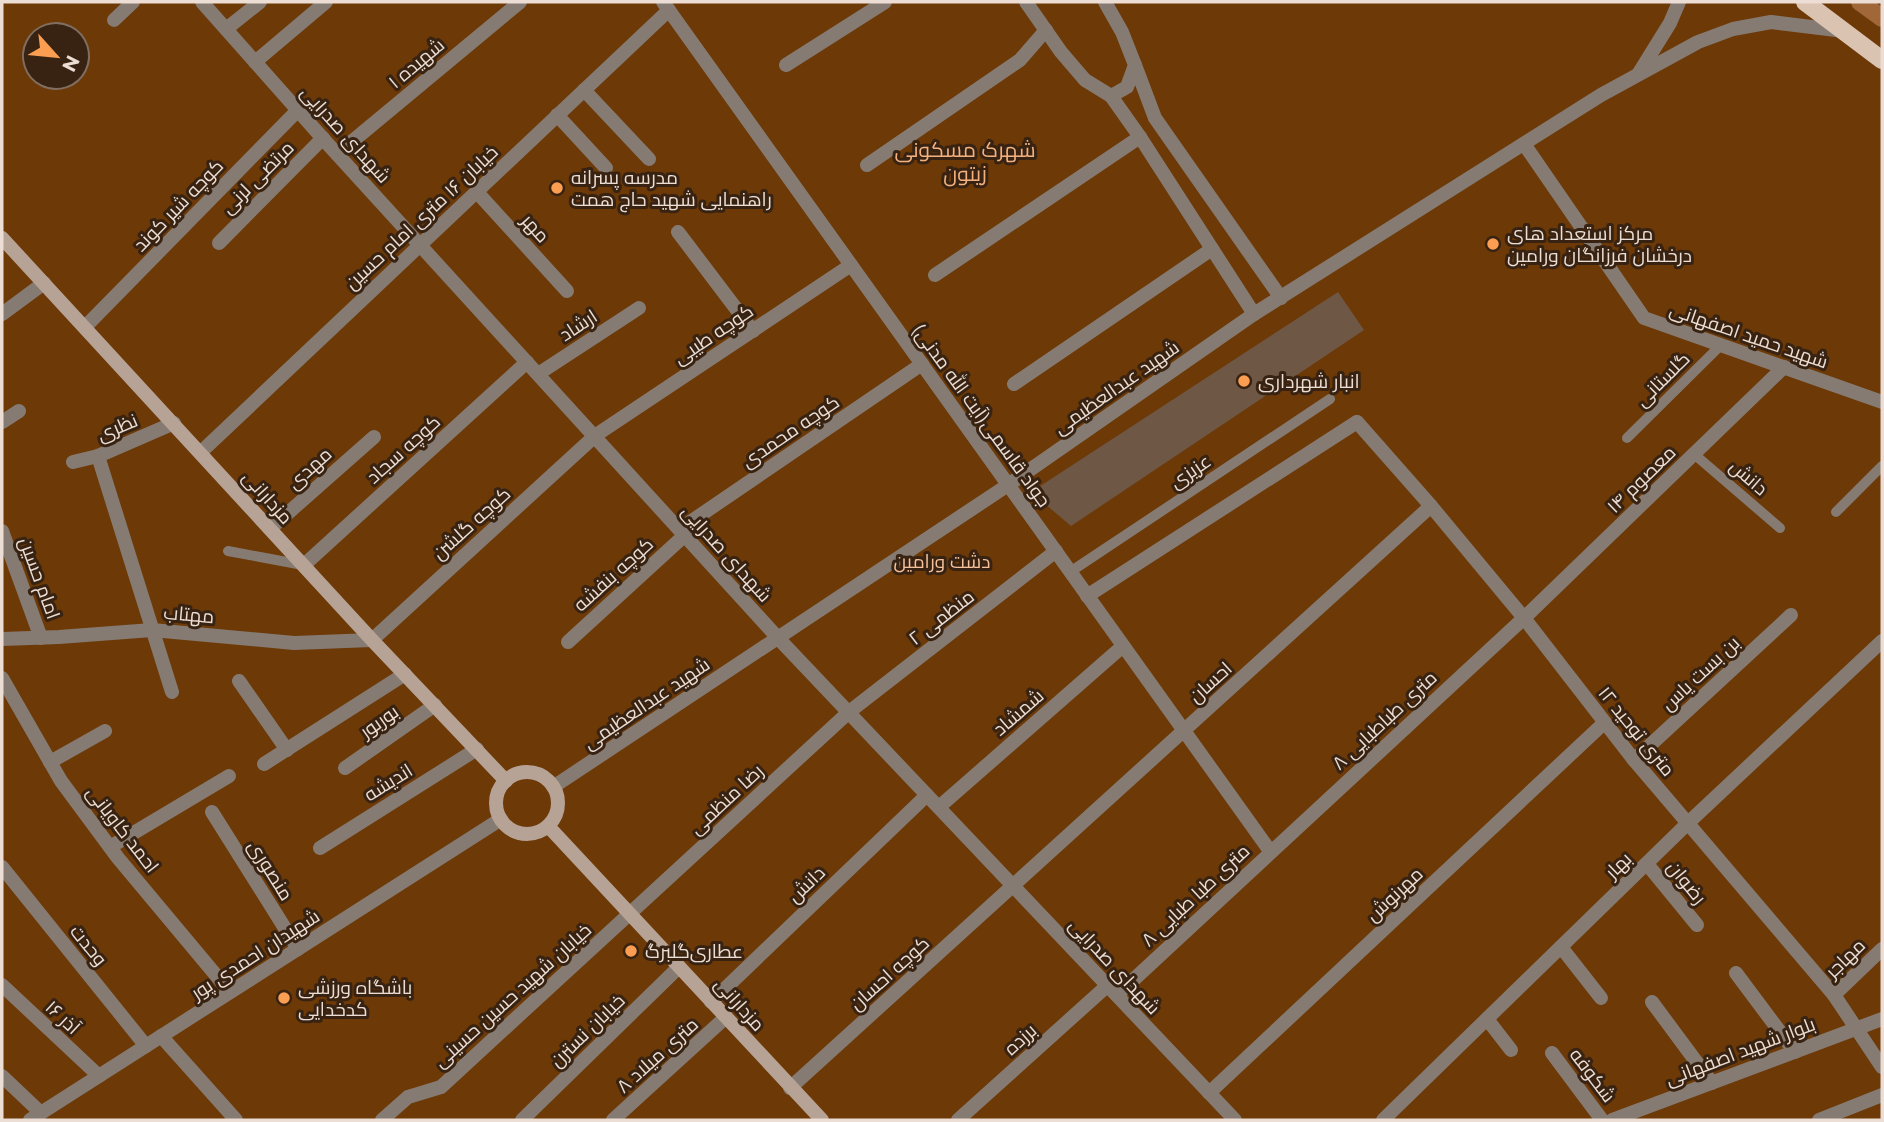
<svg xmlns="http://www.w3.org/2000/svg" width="1884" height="1122" viewBox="0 0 1884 1122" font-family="Montserrat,Cairo,sans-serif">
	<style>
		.green { fill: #6c3907; fill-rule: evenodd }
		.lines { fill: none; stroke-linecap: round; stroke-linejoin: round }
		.canal { stroke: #a16739; stroke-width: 18 }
		.building { fill: #6f5745 }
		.service { stroke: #867b72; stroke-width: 10 }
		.minor { stroke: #867b72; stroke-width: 14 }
		.tertiary { stroke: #867b72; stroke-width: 14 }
		.secondary { stroke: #b6a396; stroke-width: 14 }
		.primary { stroke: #dbc3b1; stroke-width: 18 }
		.poi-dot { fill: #fb9e51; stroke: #382312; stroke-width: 2.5 }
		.labels { text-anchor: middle; stroke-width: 6; stroke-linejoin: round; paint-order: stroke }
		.street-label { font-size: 19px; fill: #ecded4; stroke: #382312 }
		.poi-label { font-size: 19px; fill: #ecded4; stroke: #382312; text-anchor: start }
		.park-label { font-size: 19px; fill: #f5c29d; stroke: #382312 }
		.neighbourhood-label { font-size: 21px; fill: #f2b17f; stroke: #382312 }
	</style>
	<rect width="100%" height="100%" fill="#432d1c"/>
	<path class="green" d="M2 2H1882V1120H2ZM35 35H77V77H35Z"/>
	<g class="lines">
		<path class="canal" d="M1860 2 1882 18"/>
	</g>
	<path class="building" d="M1338 292 1364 330 1071 526 1031 492Z"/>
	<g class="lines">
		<g class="service">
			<path d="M1627 438 1721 345"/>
			<path d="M1694 454 1780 528"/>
			<path d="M1836 512 1882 466"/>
			<path d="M228 551 303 565"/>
			<path d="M1070 572 1330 399"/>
		</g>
		<g class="minor">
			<path d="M1026 2 1061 52 1085 80 1111 96 1127 87 1135 65 1122 32 1105 2"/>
			<path d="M114 20 133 2"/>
			<path d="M226 29 260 2"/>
			<path d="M255 62 326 2"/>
			<path d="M786 65 885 2"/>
			<path d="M1135 65 1155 118 1281 298"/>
			<path d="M584 90 649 159"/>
			<path d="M1111 96 1140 137 1254 314"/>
			<path d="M557 115 606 168"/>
			<path d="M337 154 520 2"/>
			<path d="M867 165 1020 60 1046 30"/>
			<path d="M476 191 567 291"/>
			<path d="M678 232 753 331"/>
			<path d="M219 243 323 138"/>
			<path d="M935 275 1140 137"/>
			<path d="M85 327 298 110"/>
			<path d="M538 374 639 308"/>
			<path d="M1014 384 1212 249"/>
			<path d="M2 422 19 411"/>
			<path d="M201 452 669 10"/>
			<path d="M98 456 172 692"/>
			<path d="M73 462 98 456 174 423"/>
			<path d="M271 528 374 437"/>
			<path d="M680 529 922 364"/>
			<path d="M2 531 41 638"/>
			<path d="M304 565 527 362"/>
			<path d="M1087 596 1357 422"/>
			<path d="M2 639 59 637 152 630 294 643 372 640 596 435 851 265"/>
			<path d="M568 642 685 535"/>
			<path d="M2 678 61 781 118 858 230 992"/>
			<path d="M239 681 287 750"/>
			<path d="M1634 760 1791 615"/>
			<path d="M50 762 105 731"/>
			<path d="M264 764 405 674"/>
			<path d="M345 768 435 705"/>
			<path d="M939 807 1123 646"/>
			<path d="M212 812 298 949"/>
			<path d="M110 847 229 776"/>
			<path d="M320 848 477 749"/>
			<path d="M1647 864 1697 925"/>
			<path d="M2 867 146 1046"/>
			<path d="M1561 947 1601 998"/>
			<path d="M1736 973 1795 1052"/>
			<path d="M2 985 99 1076"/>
			<path d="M1117 995 1524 618 1784 367"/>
			<path d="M1834 995 1882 949"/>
			<path d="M711 1002 927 795"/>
			<path d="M1652 1002 1712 1083"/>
			<path d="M1487 1019 1511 1050"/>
			<path d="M161 1036 236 1120"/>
			<path d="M1552 1053 1602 1120"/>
			<path d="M2 1076 41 1113"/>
			<path d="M790 1088 1431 506"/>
			<path d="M1209 1093 1604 723"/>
			<path d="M382 1120 408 1097 441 1087 849 712 1056 551"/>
			<path d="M522 1120 679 967"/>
			<path d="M613 1120 726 1017"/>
			<path d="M958 1120 1108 985"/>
			<path d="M1383 1120 1688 823 1882 641"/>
		</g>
		<g class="tertiary">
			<path d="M202 2 326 142 778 638 1235 1120"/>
			<path d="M663 2 1270 851"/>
			<path d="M1639 73 1670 23 1679 2"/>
			<path d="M1524 144 1644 318 1882 402"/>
			<path d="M2 314 44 283"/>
			<path d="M1357 422 1431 506 1524 618 1634 760 1834 995 1882 1067"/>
			<path d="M553 787 1008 485 1254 314 1601 95 1698 42 1733 29 1771 22 1844 31"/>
			<path d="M30 1120 501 819"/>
			<path d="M1612 1120 1882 1019"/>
			<path d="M1819 1120 1882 1095"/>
		</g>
		<g class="secondary">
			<path d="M2 238 372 640 506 781"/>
			<circle cx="527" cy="803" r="31"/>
			<path d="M548 826 822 1120"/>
		</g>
		<path class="primary" d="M1805 2 1882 60"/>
	</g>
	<g class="poi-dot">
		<circle cx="557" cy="188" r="7"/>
		<circle cx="1493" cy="244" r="7"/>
		<circle cx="1244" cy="381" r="7"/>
		<circle cx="631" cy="951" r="7"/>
		<circle cx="284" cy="998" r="7"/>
	</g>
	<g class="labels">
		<g class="street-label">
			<text transform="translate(416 63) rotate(-40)" y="7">شهیده ۱</text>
			<text transform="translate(346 134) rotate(48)" y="7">شهدای صدرایی</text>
			<text transform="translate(257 177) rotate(-45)" y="7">مرتضی لرنی</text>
			<text transform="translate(178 205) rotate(-46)" y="7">کوچه شیر کوند</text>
			<text transform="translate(421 217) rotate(-43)" y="7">خیابان ۱۶ متری امام حسین</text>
			<text transform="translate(536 228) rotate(48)" y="7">مهر</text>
			<text transform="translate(578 325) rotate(-33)" y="7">ارشاد</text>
			<text transform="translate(713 334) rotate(-34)" y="7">کوچه طیبی</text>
			<text transform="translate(1749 335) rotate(19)" y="7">شهید حمید اصفهانی</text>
			<text transform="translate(1662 379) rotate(-45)" y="7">گلستانی</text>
			<text transform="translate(1116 387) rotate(-35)" y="7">شهید عبدالعظیمی</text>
			<text transform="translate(982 415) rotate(54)" y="7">جواد قاسمی(آیت الله مدنی)</text>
			<text transform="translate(117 427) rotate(-23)" y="7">نظری</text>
			<text transform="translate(790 431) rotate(-34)" y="7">کوچه محمدی</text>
			<text transform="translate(403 449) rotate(-42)" y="7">کوچه سجاد</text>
			<text transform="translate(309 468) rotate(-42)" y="7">مهدی</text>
			<text transform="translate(1190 471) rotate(-34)" y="7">عزیزی</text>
			<text transform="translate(1749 477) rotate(41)" y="7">دانش</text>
			<text transform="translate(1641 479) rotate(-44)" y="7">۱۴ معصوم</text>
			<text transform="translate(268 497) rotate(48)" y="7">مزدارانی</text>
			<text transform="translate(471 523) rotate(-42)" y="7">کوچه گلشن</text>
			<text transform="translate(727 553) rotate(48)" y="7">شهدای صدرایی</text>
			<text transform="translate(613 574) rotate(-42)" y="7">کوچه بنفشه</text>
			<text transform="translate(40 578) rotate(70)" y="7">امام حسین</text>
			<text transform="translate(189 614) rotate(5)" y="7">مهتاب</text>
			<text transform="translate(941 617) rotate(-38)" y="7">منظمی ۲</text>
			<text transform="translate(1700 673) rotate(-43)" y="7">بن بست یاس</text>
			<text transform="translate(1210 682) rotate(-42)" y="7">احسان</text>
			<text transform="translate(646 703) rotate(-34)" y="7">شهید عبدالعظیمی</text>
			<text transform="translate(1018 712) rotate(-41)" y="7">شمشاد</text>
			<text transform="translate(1384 720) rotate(-43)" y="7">۸ متری طباطبایی</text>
			<text transform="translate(379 721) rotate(-35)" y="7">بوربور</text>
			<text transform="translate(1637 731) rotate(51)" y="7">۱۲ متری توحید</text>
			<text transform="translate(388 782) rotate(-32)" y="7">اندیشه</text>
			<text transform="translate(726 799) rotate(-43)" y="7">رضا منظمی</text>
			<text transform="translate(123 829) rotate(52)" y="7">احمد کاویانی</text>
			<text transform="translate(1618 865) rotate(-44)" y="7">بهار</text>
			<text transform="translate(271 870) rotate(58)" y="7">منصوری</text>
			<text transform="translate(1687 882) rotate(51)" y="7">رضوان</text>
			<text transform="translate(806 884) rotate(-44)" y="7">دانش</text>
			<text transform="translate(1394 894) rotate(-43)" y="7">مهرنوش</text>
			<text transform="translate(1195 895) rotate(-43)" y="7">۸ متری طبا طبایی</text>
			<text transform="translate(89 945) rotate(51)" y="7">وحدت</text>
			<text transform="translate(255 954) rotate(-33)" y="7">شهیدان احمدی پور</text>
			<text transform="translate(1845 958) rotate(-44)" y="7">مهاجر</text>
			<text transform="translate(1115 966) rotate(47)" y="7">شهدای صدرایی</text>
			<text transform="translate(889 973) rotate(-42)" y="7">کوچه احسان</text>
			<text transform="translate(512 995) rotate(-42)" y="7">خیابان شهید حسین حسینی</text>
			<text transform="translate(740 1004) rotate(48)" y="7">مزدارانی</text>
			<text transform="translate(63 1017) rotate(43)" y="7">۱۶ آذر</text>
			<text transform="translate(587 1030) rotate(-44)" y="7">خیابان نسترن</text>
			<text transform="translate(1020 1039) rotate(-42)" y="7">برزده</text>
			<text transform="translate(1740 1051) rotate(-21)" y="7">بلوار شهید اصفهانی</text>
			<text transform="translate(657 1055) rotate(-42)" y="7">۸ متری میلاد</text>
			<text transform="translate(1593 1075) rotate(53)" y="7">شکوفه</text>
		</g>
		<g class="poi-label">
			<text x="571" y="184">مدرسه پسرانه<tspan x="571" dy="22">راهنمایی شهید حاج همت</tspan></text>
			<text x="1507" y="240">مرکز استعداد های<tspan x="1507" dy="22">درخشان فرزانگان ورامین</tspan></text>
			<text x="1258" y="388">انبار شهرداری</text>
			<text x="645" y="958">عطاری‌گلبرگ</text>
			<text x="298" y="994">باشگاه ورزشی<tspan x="298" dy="22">کدخدایی</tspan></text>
		</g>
		<g class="park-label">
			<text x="942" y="568">دشت ورامین</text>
		</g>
		<g class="neighbourhood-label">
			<text x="965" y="157">شهرک مسکونی<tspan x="965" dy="24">زیتون</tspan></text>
		</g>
	</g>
	<rect width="1884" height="1122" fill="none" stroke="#ecded4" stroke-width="7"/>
	<g transform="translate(56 56) rotate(117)"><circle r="33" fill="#382312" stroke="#806e60" stroke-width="2"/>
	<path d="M0-5L12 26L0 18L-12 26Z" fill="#fb9e51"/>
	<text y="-10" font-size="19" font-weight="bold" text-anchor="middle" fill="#ecded4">N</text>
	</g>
</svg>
